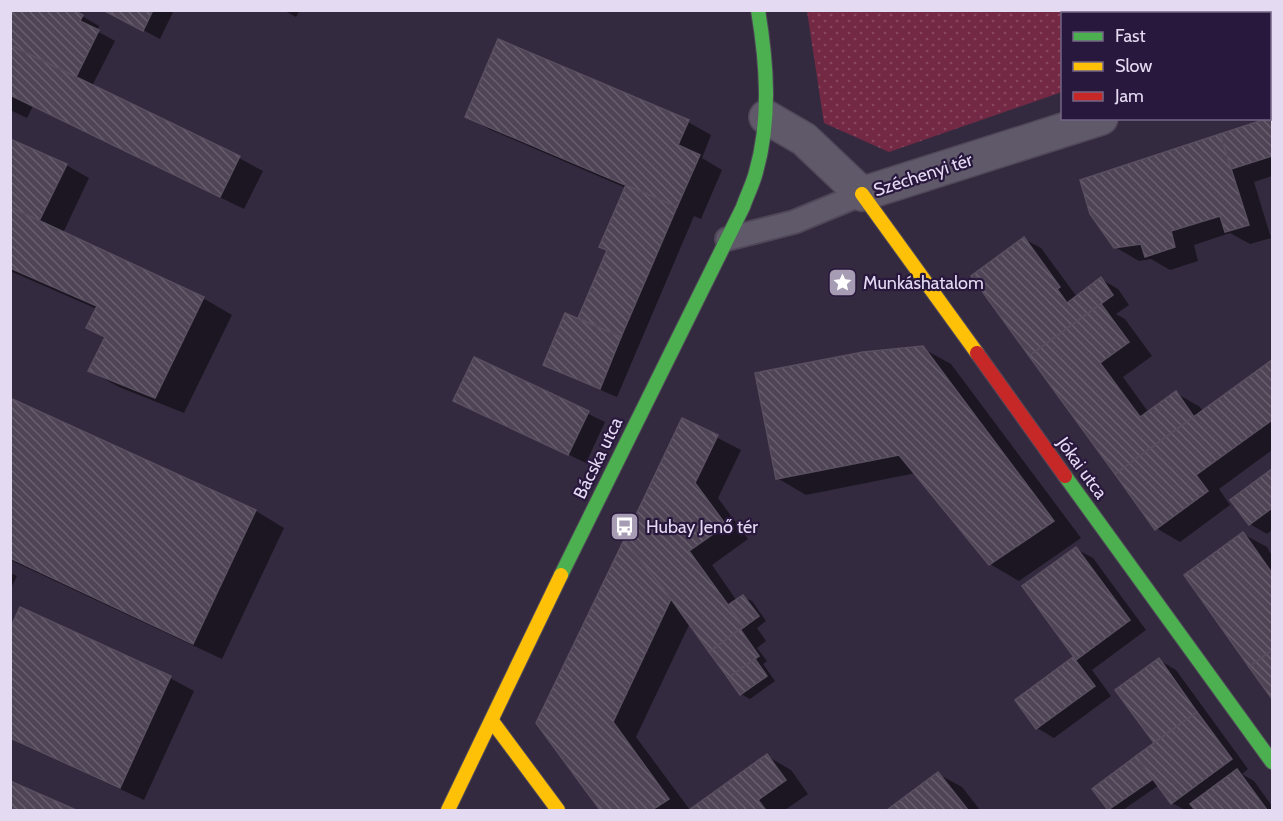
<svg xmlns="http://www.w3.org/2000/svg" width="1283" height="821" viewBox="0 0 1283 821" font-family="Cabin,sans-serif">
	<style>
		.park { fill: url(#park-dots) }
		.shadow { fill: #0007 }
		.building { fill: url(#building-back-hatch); stroke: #594f60; stroke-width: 1.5 }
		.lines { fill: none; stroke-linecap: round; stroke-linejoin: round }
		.lane-casing { stroke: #504859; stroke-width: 26 }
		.street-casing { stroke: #504859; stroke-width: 36 }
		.fast-casing { stroke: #504859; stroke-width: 16 }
		.slow-casing { stroke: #504859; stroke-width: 16 }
		.jam-casing { stroke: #504859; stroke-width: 16 }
		.lane { stroke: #5f5969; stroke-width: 22 }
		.street { stroke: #5f5969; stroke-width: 33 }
		.fast { stroke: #4caf50; stroke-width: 14 }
		.slow { stroke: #ffc107; stroke-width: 14 }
		.jam { stroke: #c62828; stroke-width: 14 }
		.labels { text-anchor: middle; stroke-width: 4.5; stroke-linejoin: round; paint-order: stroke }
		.street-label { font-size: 18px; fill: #e4dbf3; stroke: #29183d }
		.poi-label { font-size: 18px; fill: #e4dbf3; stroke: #29183d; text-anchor: start }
	</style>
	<defs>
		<pattern id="park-dots" width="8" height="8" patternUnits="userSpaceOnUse" patternTransform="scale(1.5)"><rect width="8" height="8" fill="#732944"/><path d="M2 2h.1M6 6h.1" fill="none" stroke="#87475f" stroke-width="1.8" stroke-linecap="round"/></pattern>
		<pattern id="building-back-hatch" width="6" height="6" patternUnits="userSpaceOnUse" patternTransform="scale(1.5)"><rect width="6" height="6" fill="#4e4455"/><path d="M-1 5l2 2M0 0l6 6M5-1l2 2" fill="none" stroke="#675e6e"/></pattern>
	</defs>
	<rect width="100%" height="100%" fill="#342a3f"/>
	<path class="park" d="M1272 10V20L1270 21V14H1062V92L889 152 824 123 807 11Z"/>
	<g class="shadow">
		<path d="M10 10 82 16 99 26 97 31 115 41 92 86 239 158 263 171 244 209 33 106 27 118 10 110Z"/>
		<path d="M106 10H174L160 39Z"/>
		<path d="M283 10H300L296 17Z"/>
		<path d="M467 117 688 122 711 135 702 158 722 170 701 219 694 216 617 397 562 374 545 364 578 320 608 250 626 188 491 130Z"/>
		<path d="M1272 119V176L1254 182 1271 238 1250 244 1230 233 1194 245 1198 261 1170 270 1151 259 1139 261 1115 247 1082 181Z"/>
		<path d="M10 141 66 165 89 178 63 233 203 298 232 315 184 413 119 387 90 371 107 338 97 309 10 271Z"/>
		<path d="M1024 239 1041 248 1077 297 1101 279 1118 289 1129 305 1116 314 1125 319 1152 356 1123 377 1149 413 1176 393 1200 407 1203 412 1272 362V450L1219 489 1230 505 1180 542 1156 528 973 276Z"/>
		<path d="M922 348 951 364 1081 538 1019 581 990 564 916 473 806 495 777 478Z"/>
		<path d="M474 359 605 422 586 463 455 400Z"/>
		<path d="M10 400 256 511 284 528 222 659 10 560Z"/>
		<path d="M683 420 741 450 718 498 748 539 712 565 737 601 743 597 752 601 766 621 757 628 766 641 757 648 767 661 763 664 775 681 750 699 741 694 690 623 636 737 690 810H602L538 722Z"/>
		<path d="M1272 471V530L1267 534 1250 524 1232 500Z"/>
		<path d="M1243 534 1267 547 1272 556V696L1186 576Z"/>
		<path d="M1076 549 1093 558 1146 630 1092 670 1111 696 1054 738 1037 728 1017 700 1076 657Z"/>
		<path d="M10 573 17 576 10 590Z"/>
		<path d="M21 609 170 678 194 691 144 800 10 739V632Z"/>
		<path d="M1159 660 1176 670 1248 769 1242 774 1254 781 1272 806V810H1197L1195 808 1192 810H1185L1172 803 1159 785 1123 810H1109L1094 789 1156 744 1117 690Z"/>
		<path d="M767 756 791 770 808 794 785 810H692Z"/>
		<path d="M938 774 962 787 980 810H890Z"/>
		<path d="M10 782 72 810H10Z"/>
	</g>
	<g class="building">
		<path d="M10 10H73L83 15 80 21 99 30 76 77 10 45Z"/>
		<path d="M103 10H153L143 31Z"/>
		<path d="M498 39 689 120 678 145 700 155 677 207 465 117Z"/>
		<path d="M10 45 240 156 220 197 10 95Z"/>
		<path d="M1272 117V156L1231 169 1220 134Z"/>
		<path d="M1220 134 1249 225 1225 232 1220 216 1171 231 1175 247 1145 257 1141 244 1114 248 1090 214 1080 180Z"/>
		<path d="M10 139 67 164 39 221 10 207Z"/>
		<path d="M626 185 677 207 621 337 578 318 607 250 599 247Z"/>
		<path d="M10 207 204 297 155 398 88 371 105 337 86 328 97 306 10 268Z"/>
		<path d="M1024 237 1060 287 1057 289 1067 303 1101 277 1113 295 1029 356 971 276Z"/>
		<path d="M1101 304 1129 342 1100 363 1140 417 1176 391 1194 417 1115 474 1029 356Z"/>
		<path d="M565 313 621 337 600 389 543 365Z"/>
		<path d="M923 346 1054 521 989 565 899 455 776 479 755 373 863 352Z"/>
		<path d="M474 357 589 411 568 455 453 401Z"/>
		<path d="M1272 360V420L1196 475 1208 491 1155 530 1115 474Z"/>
		<path d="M10 398 256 510 193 644 10 558Z"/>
		<path d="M682 418 718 435 695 483 726 525 689 551 744 627 709 652 671 599 624 540Z"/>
		<path d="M1272 469V508L1249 525 1230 500Z"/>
		<path d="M1243 532 1272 573V650L1249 667 1184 575Z"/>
		<path d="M624 540 671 599 613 722 669 799 652 810H600L536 723Z"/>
		<path d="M1076 547 1130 620 1076 660 1022 586Z"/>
		<path d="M743 595 759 616 744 627 728 605Z"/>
		<path d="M20 607 171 676 120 788 10 738V629Z"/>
		<path d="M740 629 759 656 728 678 709 652Z"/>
		<path d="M1272 650V699L1249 667Z"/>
		<path d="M1073 657 1095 686 1036 729 1015 700Z"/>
		<path d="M1159 658 1197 712 1154 743 1115 690Z"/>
		<path d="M755 659 767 676 740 695 728 678Z"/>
		<path d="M1197 712 1232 759 1171 804 1136 756Z"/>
		<path d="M767 754 786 780 758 800 765 809 763 810H689Z"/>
		<path d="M1136 756 1153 779 1108 810 1092 789Z"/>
		<path d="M1237 769 1267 810H1195L1190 804Z"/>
		<path d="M938 772 968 810H887Z"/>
		<path d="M10 781 76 810H10Z"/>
	</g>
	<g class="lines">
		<defs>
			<path id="lane" d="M727 239 794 222 862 194"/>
			<g id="street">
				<path d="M1270 66 1272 65"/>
				<path d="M766 117 804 139 862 194 1101 118"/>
			</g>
			<g id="fast">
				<path d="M1065 476 1272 762"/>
				<path d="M561 575 743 207C747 195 753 184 756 172 771 119 767 64 758 10"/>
			</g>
			<g id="slow">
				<path d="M862 194 977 353"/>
				<path d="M492 721 558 810"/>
				<path d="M448 810 561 575"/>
			</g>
			<path id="jam" d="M977 353 1065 476"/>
		</defs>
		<use href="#lane" class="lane-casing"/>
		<use href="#street" class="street-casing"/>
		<use href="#fast" class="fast-casing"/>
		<use href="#slow" class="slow-casing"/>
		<use href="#jam" class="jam-casing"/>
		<use href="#lane" class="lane"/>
		<use href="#street" class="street"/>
		<use href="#fast" class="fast"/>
		<use href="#slow" class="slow"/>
		<use href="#jam" class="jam"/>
	</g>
	<defs>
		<symbol id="sight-square" viewBox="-11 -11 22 22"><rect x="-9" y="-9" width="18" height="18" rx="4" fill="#a69db4" stroke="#29183d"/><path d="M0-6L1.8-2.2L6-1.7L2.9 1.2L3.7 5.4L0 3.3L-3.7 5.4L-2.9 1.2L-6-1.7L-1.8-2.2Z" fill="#fff"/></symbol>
		<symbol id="bus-square" viewBox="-11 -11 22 22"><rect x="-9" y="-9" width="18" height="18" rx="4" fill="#a69db4" stroke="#29183d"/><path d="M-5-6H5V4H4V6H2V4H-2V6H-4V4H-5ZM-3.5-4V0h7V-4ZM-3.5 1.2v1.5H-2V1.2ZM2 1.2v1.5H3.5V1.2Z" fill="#fff"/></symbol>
	</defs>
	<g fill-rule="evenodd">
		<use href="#sight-square" x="826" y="266" width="33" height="33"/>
		<use href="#bus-square" x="608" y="510" width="33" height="33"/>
	</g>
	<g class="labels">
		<g class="street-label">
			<text transform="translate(923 175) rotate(-18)" y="6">Széchenyi tér</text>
			<text transform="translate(598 458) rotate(-64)" y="6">Bácska utca</text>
			<text transform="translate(1082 468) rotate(54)" y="6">Jókai utca</text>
		</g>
		<g class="poi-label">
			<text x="863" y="289">Munkáshatalom</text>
			<text x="646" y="533">Hubay Jenő tér</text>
		</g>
	</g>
	<rect width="1283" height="821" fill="none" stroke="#e4dbf3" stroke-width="24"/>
	<rect x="1061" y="12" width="210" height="108" fill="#29183d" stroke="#746686" stroke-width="1.5"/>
	<rect x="1073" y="32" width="30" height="9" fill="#4caf50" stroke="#746686" stroke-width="1.5"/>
	<text x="1115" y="42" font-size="18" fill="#e4dbf3">Fast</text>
	<rect x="1073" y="62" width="30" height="9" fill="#ffc107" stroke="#746686" stroke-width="1.5"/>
	<text x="1115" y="72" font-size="18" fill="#e4dbf3">Slow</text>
	<rect x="1073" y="92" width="30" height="9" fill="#c62828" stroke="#746686" stroke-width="1.5"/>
	<text x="1115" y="102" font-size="18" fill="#e4dbf3">Jam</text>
</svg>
